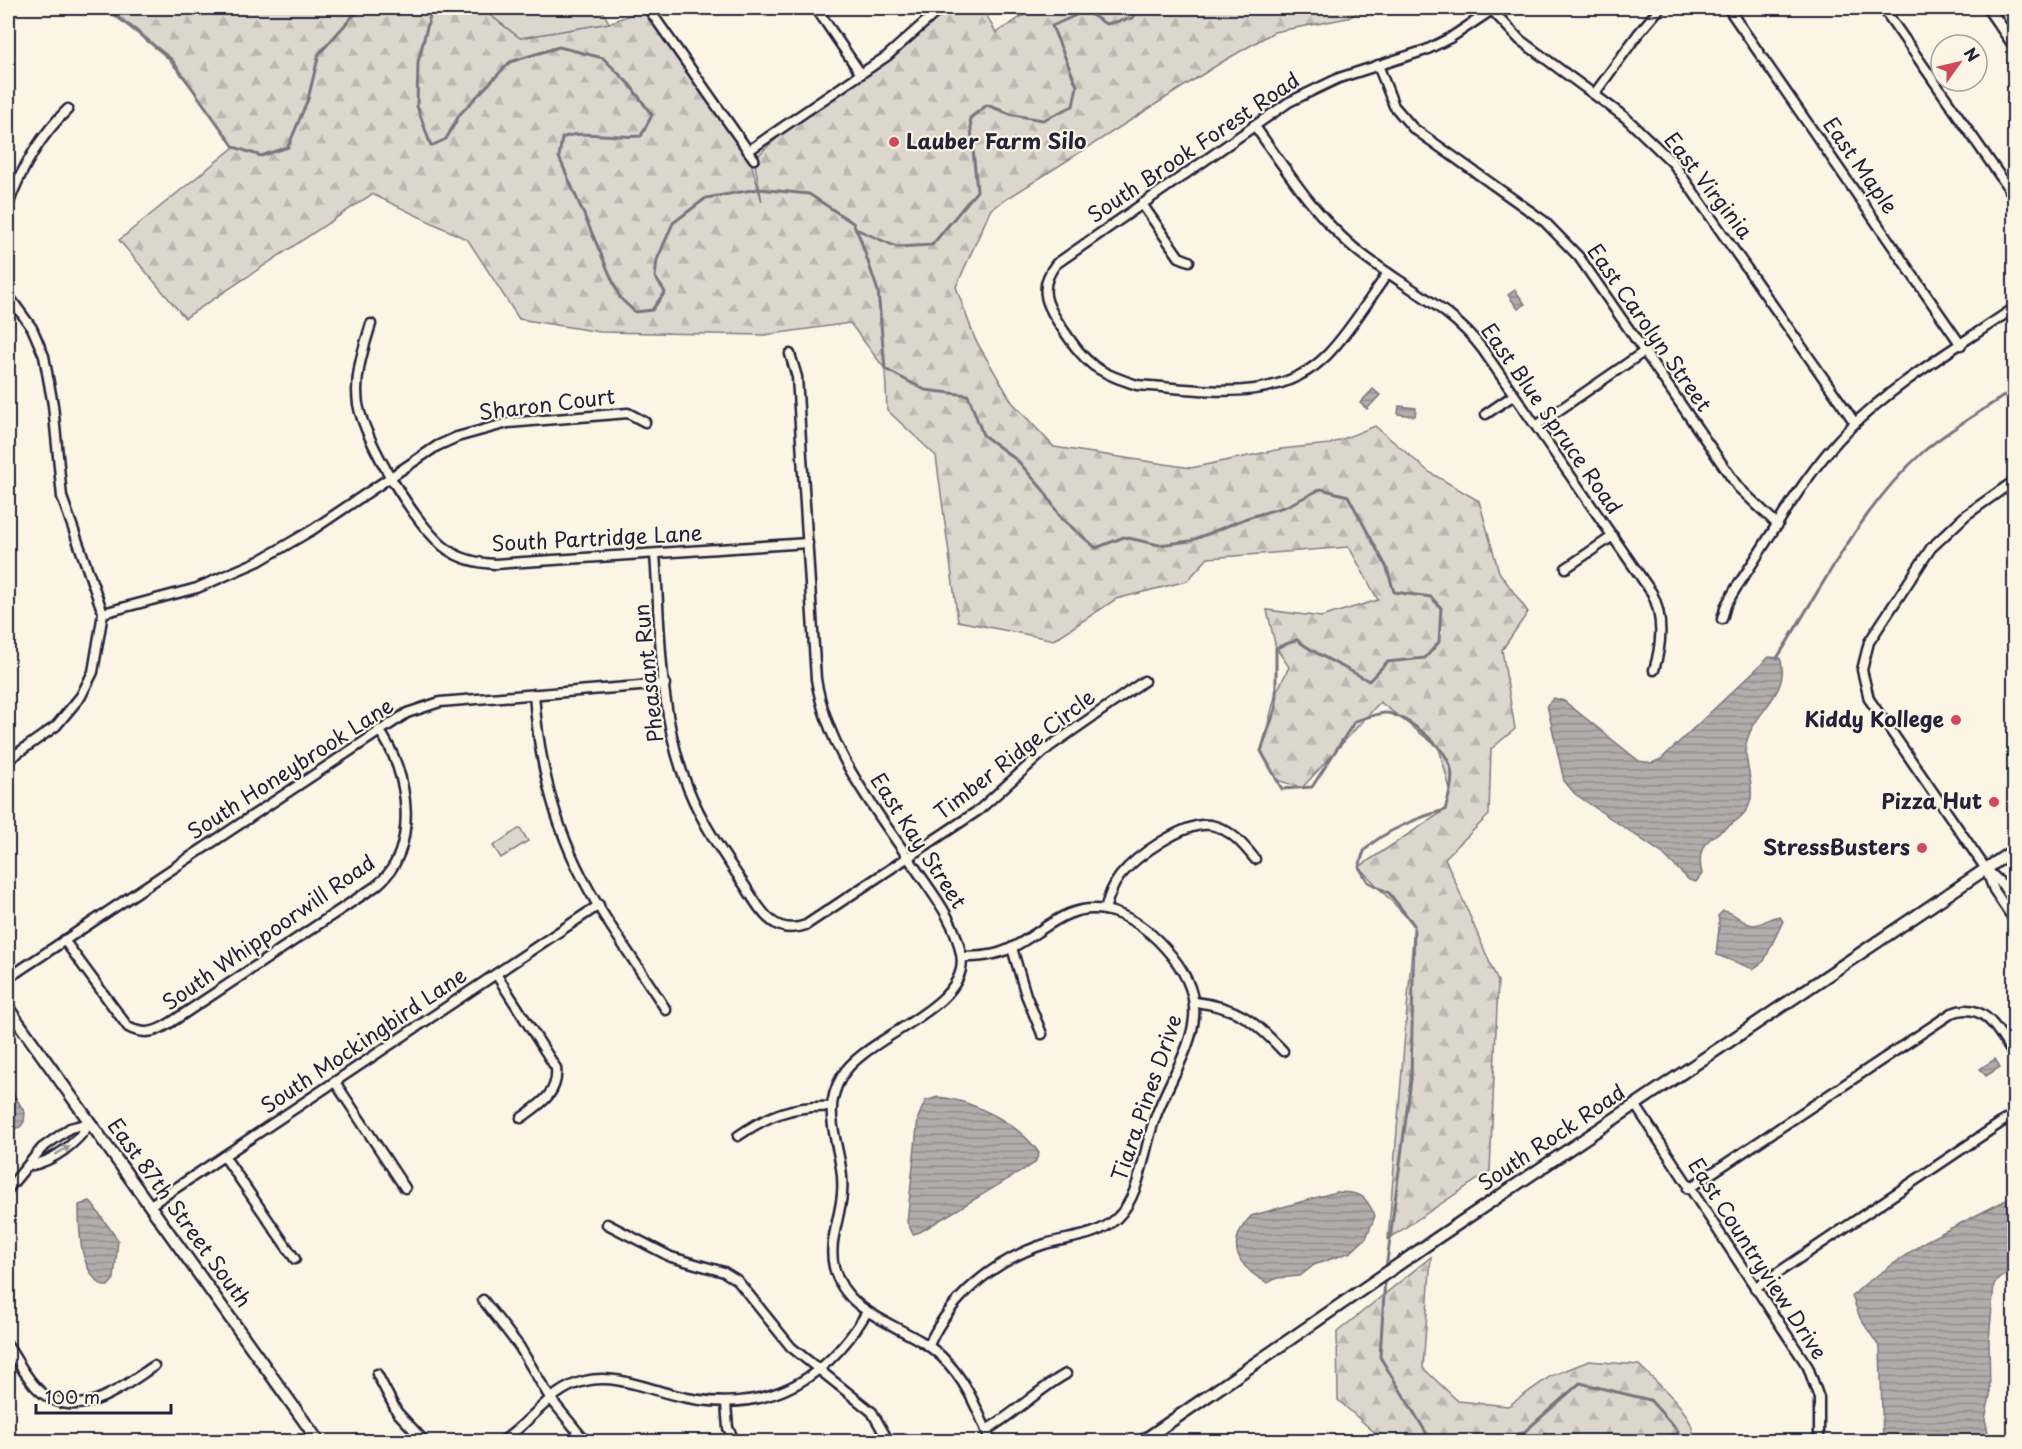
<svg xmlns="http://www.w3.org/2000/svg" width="2022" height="1449" viewBox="0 0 2022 1449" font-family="'Playpen Sans',sans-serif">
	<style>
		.forest { fill: url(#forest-firs); stroke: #7f7c84; stroke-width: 1.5 }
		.pitch { fill: #dcd6cc; stroke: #7f7c84; stroke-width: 1.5 }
		.water { fill: url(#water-rules); stroke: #78757e; stroke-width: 1.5 }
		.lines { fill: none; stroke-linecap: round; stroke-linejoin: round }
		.stream { stroke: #78757e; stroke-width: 3 }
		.minor-casing { stroke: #22223b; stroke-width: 13 }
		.tertiary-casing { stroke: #22223b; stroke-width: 15 }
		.secondary-casing { stroke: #22223b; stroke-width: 15 }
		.minor { stroke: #fcf5e5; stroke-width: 8 }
		.tertiary { stroke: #fcf5e5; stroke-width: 10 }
		.secondary { stroke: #fcf5e5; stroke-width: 10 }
		.oneway { fill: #9a9698 }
		.poi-dot { fill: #d1495b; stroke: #fcf5e5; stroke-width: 2 }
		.labels { text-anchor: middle; stroke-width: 4.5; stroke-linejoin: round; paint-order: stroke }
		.poi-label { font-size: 21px; font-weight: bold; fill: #22223b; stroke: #fcf5e5; text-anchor: end }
		.street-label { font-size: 21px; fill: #22223b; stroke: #fcf5e5 }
	</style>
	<defs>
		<pattern id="forest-firs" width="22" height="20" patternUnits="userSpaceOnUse" patternTransform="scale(1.5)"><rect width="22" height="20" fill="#dcd6cc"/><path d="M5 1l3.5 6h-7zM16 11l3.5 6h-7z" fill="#bcb7b0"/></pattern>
		<pattern id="water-rules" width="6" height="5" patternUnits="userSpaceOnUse" patternTransform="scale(1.5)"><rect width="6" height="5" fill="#b2adab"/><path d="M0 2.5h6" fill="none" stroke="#908c8c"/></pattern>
	</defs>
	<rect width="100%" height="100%" fill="#fcf5e5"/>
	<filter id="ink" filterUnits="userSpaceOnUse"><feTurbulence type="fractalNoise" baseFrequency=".0167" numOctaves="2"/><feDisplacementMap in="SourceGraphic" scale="12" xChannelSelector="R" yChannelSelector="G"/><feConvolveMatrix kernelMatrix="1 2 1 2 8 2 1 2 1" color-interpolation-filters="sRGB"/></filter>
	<g filter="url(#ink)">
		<g class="forest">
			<path d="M100 8H483L490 15 520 38 609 23 648 8 748 151 762 202 754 159 807 111 906 41 944 8H983L996 33 1035 8H1367L1348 18 1274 32 1222 62 991 209 956 287 975 339 1012 402 1054 447 1191 468 1281 449 1330 444 1375 426 1429 472 1479 501 1499 572 1528 612 1502 650 1515 729 1491 749 1489 815 1445 858 1498 982 1490 1171 1388 1239 1414 925 1359 867 1445 810 1450 789 1439 748 1380 702 1302 788 1277 780 1261 751 1276 693 1289 667 1276 648 1267 610 1321 617 1378 600 1349 547 1208 558 1187 581 1116 599 1054 640 958 621 936 456 887 410 885 369 850 323 765 335 600 332 519 319 468 240 372 194 185 318 119 240 234 147C197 95 160 34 100 8Z"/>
			<path d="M1431 1257 1423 1368 1458 1401 1508 1406 1551 1376 1589 1361 1639 1365C1659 1386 1695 1411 1694 1441H1384L1338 1400 1337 1332Z"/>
		</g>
		<g class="pitch">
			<path d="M483 8H601L609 23 520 38 490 15Z"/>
			<path d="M520 828 528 841 501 858 493 846Z"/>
		</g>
		<g class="water">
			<path d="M1515 290 1525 304 1518 309 1508 295Z"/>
			<path d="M1373 389 1380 395 1367 409 1360 403Z"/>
			<path d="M1399 406 1416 408 1415 416 1398 414Z"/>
			<path d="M1769 657 1780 658C1792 692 1755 711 1747 740 1741 762 1761 793 1745 812 1726 836 1692 833 1702 874L1696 882 1689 880 1663 854 1575 794 1564 781 1547 705 1554 698 1564 701 1639 761 1652 763 1661 759Z"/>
			<path d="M1723 911C1735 911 1741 924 1753 925 1764 925 1770 915 1780 917L1783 921 1764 961 1753 969 1717 955C1715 942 1722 930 1718 916Z"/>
			<path d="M1995 1059 2000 1067 1986 1076 1980 1069Z"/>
			<path d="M8 1085 25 1113 24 1122 20 1127 8 1130Z"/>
			<path d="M938 1097C973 1100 1019 1124 1039 1153L1035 1163 920 1232 913 1234 907 1222 918 1118 925 1101Z"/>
			<path d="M1336 1192C1360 1193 1365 1193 1375 1216L1366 1238 1351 1252 1314 1265 1300 1276 1277 1278 1268 1283C1236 1267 1225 1243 1251 1216Z"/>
			<path d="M2014 1196V1267L1994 1284 1989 1340 1990 1396 1985 1419 1990 1441H1883L1880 1348 1860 1318 1852 1296 1865 1284 1926 1241Z"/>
			<path d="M90 1201 118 1240 114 1279 108 1286H103C79 1270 79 1231 79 1205Z"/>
		</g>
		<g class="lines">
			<g class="stream">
				<path d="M106 8 172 60 234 147 261 156 288 147 308 99 319 54 360 8"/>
				<path d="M432 8 418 62 417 106 431 146 446 139 460 114 510 62 559 47 603 58 630 85 652 115 641 136C616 139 580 129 562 138L559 157 620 298 635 312 652 310 665 292 655 277 657 260 673 223 706 198 758 189 809 194 853 223 860 238 878 291 885 369 925 390 968 395 983 435 1018 461 1044 491 1061 518 1096 548 1124 537 1159 545 1190 541 1247 518 1287 506 1321 489 1348 496 1387 568 1394 592 1431 597 1441 608 1439 642 1425 658 1387 662 1369 681C1345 667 1319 657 1297 640L1276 648V707L1261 751 1282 789 1312 787 1355 721C1364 719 1378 712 1387 713 1407 716 1447 748 1451 769 1454 782 1448 798 1445 810 1422 816 1381 832 1365 850 1362 854 1361 862 1359 867L1368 882 1389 893 1414 925 1411 1080 1386 1269"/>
				<path d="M856 229 897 247 932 245 977 191 970 118 987 105 1013 115 1043 120 1073 106 1077 86 1052 26 1085 11 1106 24 1133 18 1138 8"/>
				<path d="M1777 658C1822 588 1861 507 1923 452 1949 429 1986 409 2014 389"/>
				<path d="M1385 1278 1380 1357 1427 1434 1453 1442"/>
				<path d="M1467 1442 1523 1433 1580 1383 1650 1400 1678 1431 1676 1442"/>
			</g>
			<defs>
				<g id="minor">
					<path d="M648 8 754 159"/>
					<path d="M816 8 861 74"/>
					<path d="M1728 8 1961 345"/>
					<path d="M1883 8 2014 196"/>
					<path d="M1492 10 1520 40 1626 118 1673 163 1855 423"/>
					<path d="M1378 65 1394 106 1413 128 1544 221 1579 257 1738 487 1778 525"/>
					<path d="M1595 93 1638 34 1660 8"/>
					<path d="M1254 125C1285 168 1313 213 1353 247 1395 283 1450 305 1483 350L1652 593C1664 618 1662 644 1654 670"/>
					<path d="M748 151 887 56 941 8"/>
					<path d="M1142 204 1179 257 1189 261"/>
					<path d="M8 205C21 169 40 136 68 109"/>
					<path d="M1388 273C1369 299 1351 330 1328 354 1278 406 1202 389 1137 385 1122 380 1107 375 1094 366 1081 356 1073 344 1064 331 1048 308 1036 289 1056 264L1289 102 1339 78 1426 50 1450 38 1495 8"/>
					<path d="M8 295 32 328 44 356 53 405 62 497 103 613 93 672 81 696 56 726 8 760"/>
					<path d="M371 324C363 350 354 376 358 404 364 440 418 530 448 550 462 560 478 563 495 564L808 543"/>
					<path d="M790 354 797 377 816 679C828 753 877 811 918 872 936 898 955 922 961 954 972 1008 865 1036 842 1076 817 1117 846 1150 842 1194 840 1219 828 1242 834 1267 847 1319 908 1324 942 1357 967 1381 978 1411 991 1442"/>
					<path d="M1486 414 1514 395"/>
					<path d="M1536 426 1645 351"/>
					<path d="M2014 481 1966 515 1931 548 1869 642 1862 670 1869 699 1986 869 2002 884 2014 903"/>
					<path d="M655 554C661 631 658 715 688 788 702 823 723 854 745 886 760 909 773 937 806 925L979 810 1049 747 1144 681"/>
					<path d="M1566 568 1613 536"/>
					<path d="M103 613 197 588 259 561 312 530 437 446 457 437 508 423 628 413 645 422"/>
					<path d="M1722 619 1726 605 1736 588C1772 536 1803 475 1848 430 1896 382 1959 346 2014 308"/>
					<path d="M534 694C538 753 551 813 577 867 601 917 637 963 666 1010"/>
					<path d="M1987 872 1994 890 2014 920"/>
					<path d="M1105 910C1108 898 1112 886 1120 876 1136 856 1185 821 1211 825 1230 829 1243 844 1255 859"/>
					<path d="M64 940 128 1027C150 1039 164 1027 182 1015L376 886C421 851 409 771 379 730"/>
					<path d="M1012 948 1026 995 1042 1034"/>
					<path d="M496 974 556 1068C559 1094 539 1105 521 1118"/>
					<path d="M8 978 407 713 440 702 665 684"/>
					<path d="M1195 1002C1237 1007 1254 1020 1283 1051"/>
					<path d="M335 1082 405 1188"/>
					<path d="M1636 1106 1808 1367 1819 1398V1442"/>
					<path d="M738 1136C768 1115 794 1105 831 1107"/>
					<path d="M224 1156 295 1259"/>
					<path d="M29 1166C54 1161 76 1144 90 1123"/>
					<path d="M8 1189 42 1148 70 1128 90 1123"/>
					<path d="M1688 1189 1952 1013C1985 1000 1999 1032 2014 1056"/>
					<path d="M149 1206 599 905"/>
					<path d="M607 1224 671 1257 724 1272 737 1280 791 1347 872 1412 889 1442"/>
					<path d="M1755 1288 2014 1114"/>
					<path d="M483 1300 519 1346 550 1398 586 1442"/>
					<path d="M929 1345C950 1297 995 1260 1045 1244 1069 1237 1097 1237 1117 1218 1141 1195 1143 1152 1154 1121 1178 1054 1225 1014 1165 948 1149 930 1129 915 1105 910 1065 903 1043 933 1011 948 995 956 979 957 962 957"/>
					<path d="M8 1346C16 1359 24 1373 34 1385 72 1428 119 1389 154 1366"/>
					<path d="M377 1374 397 1412 425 1442"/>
					<path d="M726 1403 728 1428 735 1442"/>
					<path d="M986 1430C1015 1414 1037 1390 1066 1374"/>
					<path d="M501 1442C531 1423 549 1389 585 1381 613 1374 643 1387 670 1394 756 1417 822 1388 867 1312"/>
				</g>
				<path id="tertiary" d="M8 1008 319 1442"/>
				<g id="secondary">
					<path d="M1988 8 2014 45"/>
					<path d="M1141 1442 1437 1238 2014 850"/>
				</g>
			</defs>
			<use href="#minor" class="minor-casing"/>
			<use href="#tertiary" class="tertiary-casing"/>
			<use href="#secondary" class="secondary-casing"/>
			<use href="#minor" class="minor"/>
			<use href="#tertiary" class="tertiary"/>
			<use href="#secondary" class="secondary"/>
		</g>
		<defs><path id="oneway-solid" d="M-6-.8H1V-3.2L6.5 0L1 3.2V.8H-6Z" transform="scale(1.5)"/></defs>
		<use class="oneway" href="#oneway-solid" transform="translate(63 1150) rotate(-32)"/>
	</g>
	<g class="poi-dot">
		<circle cx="894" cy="142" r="6"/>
		<circle cx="1956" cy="720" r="6"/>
		<circle cx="1994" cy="802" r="6"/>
		<circle cx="1922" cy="848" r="6"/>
	</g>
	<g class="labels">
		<g class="poi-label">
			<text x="906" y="149" text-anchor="start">Lauber Farm Silo</text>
			<text x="1944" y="727">Kiddy Kollege</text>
			<text x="1982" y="809">Pizza Hut</text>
			<text x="1910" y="855">StressBusters</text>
		</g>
		<g class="street-label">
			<text transform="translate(1194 148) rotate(-34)" y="7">South Brook Forest Road</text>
			<text transform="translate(1860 166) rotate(55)" y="7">East Maple</text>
			<text transform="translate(1708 186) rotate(52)" y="7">East Virginia</text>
			<text transform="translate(1649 328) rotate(55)" y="7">East Carolyn Street</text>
			<text transform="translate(547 405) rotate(-7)" y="7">Sharon Court</text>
			<text transform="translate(1551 419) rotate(55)" y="7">East Blue Spruce Road</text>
			<text transform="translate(597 539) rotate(-3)" y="7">South Partridge Lane</text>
			<text transform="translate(649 673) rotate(-96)" y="7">Pheasant Run</text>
			<text transform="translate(1015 755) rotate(-38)" y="7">Timber Ridge Circle</text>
			<text transform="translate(291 769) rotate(-33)" y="7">South Honeybrook Lane</text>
			<text transform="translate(918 841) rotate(57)" y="7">East Kay Street</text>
			<text transform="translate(269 933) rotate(-35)" y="7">South Whippoorwill Road</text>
			<text transform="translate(364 1041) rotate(-34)" y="7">South Mockingbird Lane</text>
			<text transform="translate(1147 1098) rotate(-71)" y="7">Tiara Pines Drive</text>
			<text transform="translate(1552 1138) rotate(-34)" y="7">South Rock Road</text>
			<text transform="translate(179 1213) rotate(54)" y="7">East 87th Street South</text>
			<text transform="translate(1757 1259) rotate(57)" y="7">East Countryview Drive</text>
		</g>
	</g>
	<rect width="2022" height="1449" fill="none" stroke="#fcf5e5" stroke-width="30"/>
	<rect x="15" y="15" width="1992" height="1419" fill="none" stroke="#22223b" stroke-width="2" filter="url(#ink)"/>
	<g transform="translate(1959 63) rotate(56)"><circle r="28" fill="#fcf5e5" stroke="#a5a1a1" stroke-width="1.5"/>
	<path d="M0-4.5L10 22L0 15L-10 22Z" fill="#d1495b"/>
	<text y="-9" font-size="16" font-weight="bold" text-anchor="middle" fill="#22223b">N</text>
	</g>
	<path d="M36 1404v9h135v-9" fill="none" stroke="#22223b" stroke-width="3"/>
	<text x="45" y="1404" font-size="18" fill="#22223b" stroke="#fcf5e5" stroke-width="4.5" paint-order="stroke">100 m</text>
</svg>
